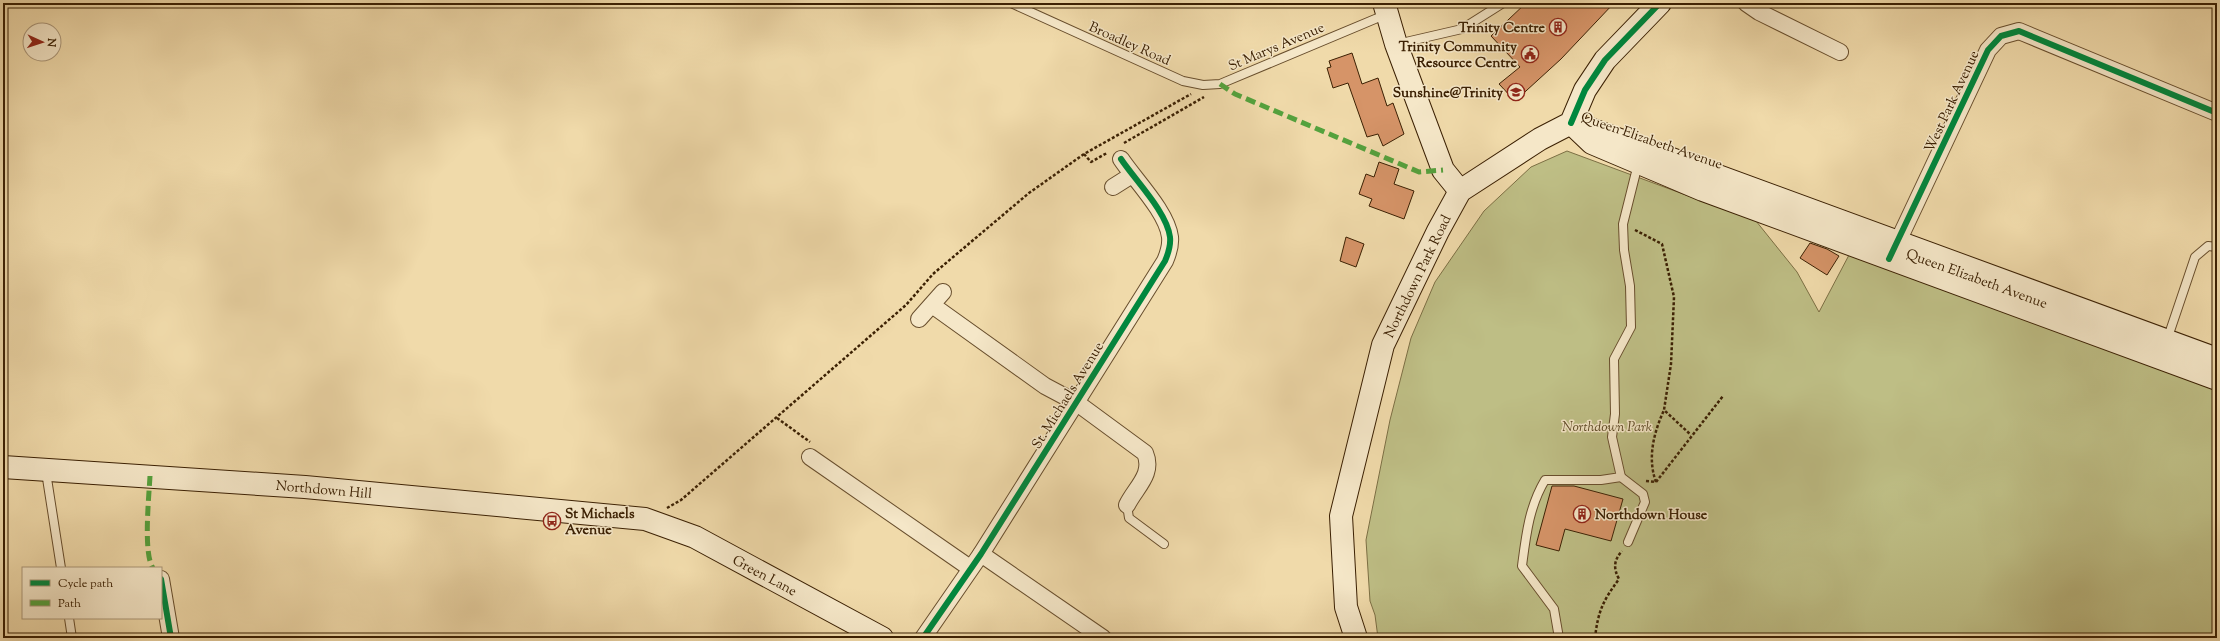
<svg xmlns="http://www.w3.org/2000/svg" width="2220" height="641" viewBox="0 0 2220 641" font-family="'Sorts Mill Goudy',serif">
	<style>
		.green { fill: #bebe85; stroke: #7c6f44 }
		.building { fill: #d69468; stroke: #3b2003 }
		.lines { fill: none; stroke-linecap: round; stroke-linejoin: round }
		.lane-casing { stroke: #684e2d; stroke-width: 10 }
		.street-casing { stroke: #684e2d; stroke-width: 18 }
		.secondary-casing { stroke: #3b2003; stroke-width: 24 }
		.path { stroke: #3b2003; stroke-width: 2.5; stroke-dasharray: 3 2; stroke-linecap: butt }
		.lane { stroke: #f5e7c8; stroke-width: 8 }
		.street { stroke: #f5e7c8; stroke-width: 16 }
		.secondary { stroke: #f5e7c8; stroke-width: 22 }
		.quiet { stroke: #54a23d; stroke-width: 5; stroke-dasharray: 10 5; stroke-linecap: butt }
		.cycleway-casing { stroke: #f5e7c8; stroke-width: 8 }
		.cycleway { stroke: #00873e; stroke-width: 6 }
		.labels { text-anchor: middle; stroke-width: 3; stroke-linejoin: round; paint-order: stroke }
		.poi-label { font-size: 14px; font-weight: bold; fill: #3b2003; stroke: #f5e7c8; text-anchor: end }
		.street-label { font-size: 14px; fill: #3b2003; stroke: #f5e7c8 }
		.park-label { font-size: 14px; font-style: italic; fill: #5c4824; stroke: #f5e7c8 }
	</style>
	<rect width="100%" height="100%" fill="#f0daaa"/>
	<filter id="stains"><feTurbulence type="fractalNoise" baseFrequency=".005" numOctaves="4"/><feColorMatrix values="0 0 0 0 .2 0 0 0 0 .09 0 0 0 0 .02 0 0 0 .5 -.17"/></filter>
	<radialGradient id="worn" r=".72"><stop offset=".6" stop-color="#630" stop-opacity="0"/><stop offset="1" stop-color="#630" stop-opacity=".3"/></radialGradient>
	<path class="green" d="M1567 151 1756 221 1797 272 1819 312 1849 255 2217 390V638H1378L1375 615 1370 601 1366 540 1390 420 1411 338 1435 282 1484 211 1531 167Z"/>
	<g class="building">
		<path d="M1526 3H1614L1561 59 1515 101 1499 84 1520 67 1491 36Z"/>
		<path d="M1352 53 1362 84 1378 78 1387 106 1393 103 1404 134 1383 146 1378 134 1367 137 1348 83 1333 88 1327 68 1331 67 1329 61Z"/>
		<path d="M1379 162 1399 169 1394 184 1414 191 1404 219 1369 206 1372 199 1359 194 1366 174 1374 177Z"/>
		<path d="M1346 237 1364 244 1356 267 1340 261Z"/>
		<path d="M1810 243 1827 249 1839 256 1827 275 1800 258Z"/>
		<path d="M1552 486H1574L1623 499 1611 541 1565 529 1559 551 1536 545Z"/>
	</g>
	<g class="lines">
		<defs>
			<g id="lane">
				<path d="M1011 3 1183 81 1203 85 1220 84 1387 14"/>
				<path d="M1397 44 1462 29 1503 3"/>
				<path d="M2167 340 2195 257 2208 246 2217 247"/>
				<path d="M46 472 61 568"/>
				<path d="M1621 477 1643 494 1645 502 1628 542"/>
				<path d="M1127 505 1129 518 1164 544"/>
				<path d="M69 618 72 638"/>
				<path d="M1559 638 1554 609 1522 566C1526 535 1529 507 1545 480H1601L1621 477 1612 437 1615 414 1614 359 1631 327 1630 286 1624 250 1623 224 1638 164"/>
			</g>
			<g id="street">
				<path d="M1746 3 1759 12 1840 52"/>
				<path d="M1113 187 1132 175"/>
				<path d="M1893 252 1988 50 2001 36 2019 31 2217 113"/>
				<path d="M932 305 1045 386 1077 403 1145 453C1154 474 1136 487 1127 505"/>
				<path d="M919 319 943 292"/>
				<path d="M810 457 970 568"/>
				<path d="M981 554 1103 638"/>
				<path d="M161 579 171 638"/>
				<path d="M923 638 981 554 1165 261C1168 254 1171 246 1170 237 1167 212 1135 180 1121 159"/>
			</g>
			<g id="secondary">
				<path d="M1384 3 1396 44 1443 170 1460 191"/>
				<path d="M1571 123 1592 143 1703 190 2217 379"/>
				<path d="M1590 129 2217 359"/>
				<path d="M3 467 305 487 645 519 695 537 882 638"/>
				<path d="M1356 638 1346 607 1341 516 1383 345 1438 231 1460 191 1540 139 1571 123 1585 90 1605 60 1660 3"/>
			</g>
		</defs>
		<use href="#lane" class="lane-casing"/>
		<use href="#street" class="street-casing"/>
		<use href="#secondary" class="secondary-casing"/>
		<g class="path">
			<path d="M1124 143 1204 97"/>
			<path d="M1084 154 1091 162 1107 153"/>
			<path d="M1635 230 1662 244 1674 297 1671 364 1664 410 1691 435"/>
			<path d="M777 418 810 442"/>
			<path d="M1646 481 1656 482"/>
			<path d="M1656 482 1723 396"/>
			<path d="M1656 482C1647 458 1654 432 1664 410"/>
			<path d="M667 508 681 500 906 305 933 274 1029 193 1084 154 1191 94"/>
			<path d="M1595 638C1598 611 1603 601 1619 579 1613 568 1614 560 1622 551"/>
		</g>
		<use href="#lane" class="lane"/>
		<use href="#street" class="street"/>
		<use href="#secondary" class="secondary"/>
		<g class="quiet">
			<path d="M1220 84 1235 94 1419 172 1443 170"/>
			<path d="M150 476C149 496 143 554 153 568"/>
		</g>
		<defs>
			<g id="cycleway">
				<path d="M1571 123 1585 90 1605 60 1660 3"/>
				<path d="M1889 259 1988 50 2001 36 2019 31 2217 113"/>
				<path d="M161 579 171 638"/>
				<path d="M923 638 981 554 1165 261C1168 254 1171 246 1170 237 1167 212 1135 180 1121 159"/>
			</g>
		</defs>
		<use href="#cycleway" class="cycleway-casing"/>
		<use href="#cycleway" class="cycleway"/>
	</g>
	<defs>
		<symbol id="building-ring" viewBox="-11 -11 22 22"><circle r="9.5" fill="#f5e7c8" stroke="#8f2418" stroke-width="1.5"/><path d="M-4-6H4V6H1V3H-1V6H-4ZM-2.5-4.3h1.7v1.8h-1.7ZM.8-4.3h1.7v1.8H.8ZM-2.5-1h1.7V.8h-1.7ZM.8-1h1.7V.8H.8Z" fill="#8f2418"/></symbol>
		<symbol id="civic-ring" viewBox="-11 -11 22 22"><circle r="9.5" fill="#f5e7c8" stroke="#8f2418" stroke-width="1.5"/><path d="M-.6-6.5H3V-4.5H.6V-3L4-1V1h2V6H-6V1h2V-1L-.6-3ZM-1.2 2.5V6h2.4V2.5Z" fill="#8f2418"/></symbol>
		<symbol id="school-ring" viewBox="-11 -11 22 22"><circle r="9.5" fill="#f5e7c8" stroke="#8f2418" stroke-width="1.5"/><path d="M0-5L7-2L0 1L-7-2ZM-4 1L0 2.5L4 1V4Q0 6-4 4Z" fill="#8f2418"/></symbol>
		<symbol id="bus-ring" viewBox="-11 -11 22 22"><circle r="9.5" fill="#f5e7c8" stroke="#8f2418" stroke-width="1.5"/><path d="M-5-6H5V4H4V6H2V4H-2V6H-4V4H-5ZM-3.5-4V0h7V-4ZM-3.5 1.2v1.5H-2V1.2ZM2 1.2v1.5H3.5V1.2Z" fill="#8f2418"/></symbol>
	</defs>
	<g fill-rule="evenodd">
		<use href="#building-ring" x="1548" y="17" width="20" height="20"/>
		<use href="#civic-ring" x="1520" y="44" width="20" height="20"/>
		<use href="#school-ring" x="1506" y="82" width="20" height="20"/>
		<use href="#building-ring" x="1572" y="504" width="20" height="20"/>
		<use href="#bus-ring" x="542" y="511" width="20" height="20"/>
	</g>
	<g class="labels">
		<g class="poi-label">
			<text x="1545" y="32">Trinity Centre</text>
			<text x="1517" y="51">Trinity Community<tspan x="1517" dy="16">Resource Centre</tspan></text>
			<text x="1503" y="97">Sunshine@Trinity</text>
			<text x="565" y="518" text-anchor="start">St Michaels<tspan x="565" dy="16">Avenue</tspan></text>
			<text x="1595" y="519" text-anchor="start">Northdown House</text>
		</g>
		<g class="street-label">
			<text transform="translate(1130 43) rotate(24)" y="5">Broadley Road</text>
			<text transform="translate(1276 46) rotate(-23)" y="5">St Marys Avenue</text>
			<text transform="translate(1951 101) rotate(-65)" y="5">West Park Avenue</text>
			<text transform="translate(1652 140) rotate(19)" y="5">Queen Elizabeth Avenue</text>
			<text transform="translate(1417 276) rotate(-64)" y="5">Northdown Park Road</text>
			<text transform="translate(1977 278) rotate(20)" y="5">Queen Elizabeth Avenue</text>
			<text transform="translate(1067 395) rotate(-58)" y="5">St. Michaels Avenue</text>
			<text transform="translate(324 489) rotate(5)" y="5">Northdown Hill</text>
			<text transform="translate(765 575) rotate(28)" y="5">Green Lane</text>
		</g>
		<g class="park-label">
			<text x="1607" y="431">Northdown Park</text>
		</g>
	</g>
	<rect width="2220" height="641" fill="none" stroke="#f0daaa" stroke-width="16"/>
	<rect x="4" y="4" width="2212" height="633" fill="none" stroke="#3b2003" stroke-width="2"/>
	<rect x="8" y="8" width="2204" height="625" fill="none" stroke="#3b2003"/>
	<rect x="22" y="567" width="140" height="52" fill="#f5e7c8" stroke="#ab9779"/>
	<rect x="30" y="580" width="20" height="6" fill="#00873e" stroke="#ab9779"/>
	<text x="58" y="587" font-size="12" fill="#3b2003">Cycle path</text>
	<rect x="30" y="600" width="20" height="6" fill="#54a23d" stroke="#ab9779"/>
	<text x="58" y="607" font-size="12" fill="#3b2003">Path</text>
	<g transform="translate(42 42) rotate(93)"><circle r="19" fill="#f5e7c8" stroke="#ab9779"/>
	<path d="M0-3L7 15L0 10L-7 15Z" fill="#8f2418"/>
	<text y="-6" font-size="11" font-weight="bold" text-anchor="middle" fill="#3b2003">N</text>
	</g>
	<rect width="100%" height="100%" filter="url(#stains)"/>
	<rect width="100%" height="100%" fill="url(#worn)"/>
</svg>
